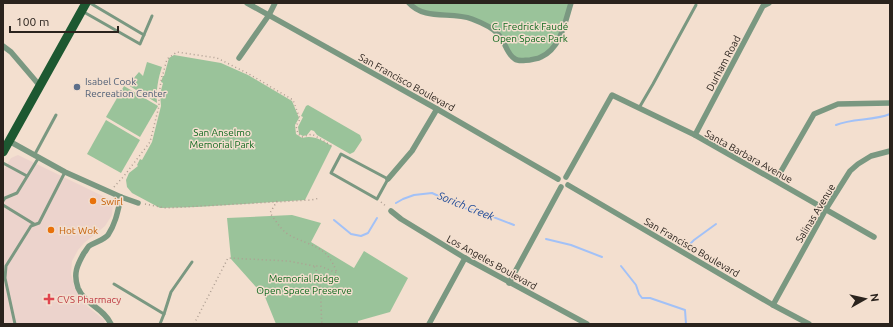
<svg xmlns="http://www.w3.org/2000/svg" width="893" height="327" viewBox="0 0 893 327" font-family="Ubuntu,sans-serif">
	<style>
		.commercial { fill: #ecd3cc }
		.green { fill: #9ac39a }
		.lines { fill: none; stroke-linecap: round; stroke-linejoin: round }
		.stream { stroke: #a2c1f7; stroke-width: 2 }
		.path { stroke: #ae9e92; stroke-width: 1.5; stroke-dasharray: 1 3; stroke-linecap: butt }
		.lane { stroke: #7a9881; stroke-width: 3 }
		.street { stroke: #7a9881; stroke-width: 5.5 }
		.primary { stroke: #1d5831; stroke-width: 9 }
		.service-dot { fill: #5c6f8a; stroke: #f3dfcf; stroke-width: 1.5 }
		.food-dot { fill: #e8710a; stroke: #f3dfcf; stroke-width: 1.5 }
		.health-dot { fill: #e0444e; stroke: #f3dfcf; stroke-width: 1.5 }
		.labels { text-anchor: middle; stroke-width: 3; stroke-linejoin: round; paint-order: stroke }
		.park-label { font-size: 10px; fill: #0f691e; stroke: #f3dfcf }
		.street-label { font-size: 10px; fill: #2a231d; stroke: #f3dfcf }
		.service-label { font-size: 10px; fill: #4e5e75; stroke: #f3dfcf; text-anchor: start }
		.food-label { font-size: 10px; fill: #c56008; stroke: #f3dfcf; text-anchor: start }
		.health-label { font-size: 10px; fill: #be3a42; stroke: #f3dfcf; text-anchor: start }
		.water-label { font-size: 11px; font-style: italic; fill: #204b98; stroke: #f3dfcf }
	</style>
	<rect width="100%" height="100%" fill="#f3dfcf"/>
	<path class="commercial" d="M18 155 113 201 112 215 105 226 84 243 78 250 72 261 71 274 75 289 88 307 103 319 105 321 103 324H3V171L11 158Z"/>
	<g class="green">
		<path d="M409 3H571L555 47 541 58 514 59 499 34 471 18 433 15Z"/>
		<path d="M174 55 221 63 248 75 292 101 299 118 295 125 296 134 302 138C314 135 321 140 332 146L305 200 196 207 160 208 132 193 127 187 126 180 129 173 138 166 137 165 140 159 142 160 152 142 161 106 160 94 163 83 161 82 163 76H164L169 58Z"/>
		<path d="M147 62 162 67C158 79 156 90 157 103L128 85 139 72 143 76Z"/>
		<path d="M124 86 158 106 140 137 106 117Z"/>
		<path d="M308 105 360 135 362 140 354 152 350 154 317 135 314 131 311 130 307 135 303 136 299 134 298 127 303 117 301 116 306 106Z"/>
		<path d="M106 120 140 140 121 173 87 154Z"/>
		<path d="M292 215 321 223 311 242 354 268 364 251 408 278 390 312 358 321V324H276L265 297 231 259 227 218Z"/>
	</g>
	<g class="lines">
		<g class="stream">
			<path d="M836 125C853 118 873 121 890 114"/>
			<path d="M396 203 403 199 414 195 432 193 465 208 483 213 514 225"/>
			<path d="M334 220 351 234 361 236 368 233 377 218"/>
			<path d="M546 239 571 245 602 257"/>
			<path d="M689 245 694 240 716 224"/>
			<path d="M621 266 636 285 639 294 642 298H650L685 310 686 324"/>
		</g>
		<g class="path">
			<path d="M114 187 124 176 150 142 159 106V94L162 75 163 74 167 59 177 52 217 58 249 74 293 100 300 119 296 126 298 134 302 137 312 134 332 146"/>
			<path d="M277 201 270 213C276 221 281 230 289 235 312 247 327 245 337 273L320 266H314C323 282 320 305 322 324"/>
			<path d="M381 202 387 207"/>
			<path d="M145 204 166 208 311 200 320 198"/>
			<path d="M194 324 228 258 288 261 314 266"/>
		</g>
		<g class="lane">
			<path d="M90 3 144 35"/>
			<path d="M82 11 140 44 152 16"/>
			<path d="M639 108 653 84 696 5"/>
			<path d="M35 154 56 115"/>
			<path d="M341 154 388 179 377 199 331 173Z"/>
			<path d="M3 163 27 176"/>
			<path d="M3 201 5 198 17 193 39 157"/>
			<path d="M3 205 34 224"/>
			<path d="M114 284 164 314 160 324"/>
			<path d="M164 314 171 292 192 262"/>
			<path d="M15 324 5 278 6 266 31 226 39 223 65 172"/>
		</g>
		<g class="street">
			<path d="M247 3 437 109 558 179"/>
			<path d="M409 3C425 21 451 11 472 19 480 22 492 27 498 34 505 40 506 54 515 59 519 62 525 60 530 60 533 59 538 59 541 57 561 48 565 22 571 3"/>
			<path d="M3 46 11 52 40 86"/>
			<path d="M239 58 269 15 275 3"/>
			<path d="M695 135 763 6 769 3"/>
			<path d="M9 141 65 172 121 197 138 203"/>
			<path d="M566 177 612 95 695 135 874 237"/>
			<path d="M388 179 412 151 437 109"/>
			<path d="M776 180 814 114 838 104 890 103"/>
			<path d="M568 185 773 305 809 324"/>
			<path d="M391 211 401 219 465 258 587 324"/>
			<path d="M509 283 561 187"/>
			<path d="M773 305 826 209 850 171 858 164 871 156 890 151"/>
			<path d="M111 324C103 307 85 305 78 288 73 274 77 265 84 253 86 251 87 248 89 246 95 242 104 240 108 235 116 223 118 210 121 197"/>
			<path d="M429 324 465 258"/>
		</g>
		<path class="primary" d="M3 152 86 3"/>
	</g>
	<circle class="service-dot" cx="77" cy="87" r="4"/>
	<g class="food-dot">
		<circle cx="93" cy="201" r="4"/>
		<circle cx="51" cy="230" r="4"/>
	</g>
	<path class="health-dot" d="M47 293h4v4h4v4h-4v4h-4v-4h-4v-4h4z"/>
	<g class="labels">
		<g class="park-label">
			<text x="530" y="30">C. Fredrick Faudé<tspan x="530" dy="12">Open Space Park</tspan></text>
			<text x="222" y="136">San Anselmo<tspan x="222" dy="12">Memorial Park</tspan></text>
			<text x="304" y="282">Memorial Ridge<tspan x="304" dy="12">Open Space Preserve</tspan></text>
		</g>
		<g class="street-label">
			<text transform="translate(723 63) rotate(-62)" y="4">Durham Road</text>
			<text transform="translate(407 82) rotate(29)" y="4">San Francisco Boulevard</text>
			<text transform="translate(749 156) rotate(29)" y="4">Santa Barbara Avenue</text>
			<text transform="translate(815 213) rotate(-59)" y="4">Salinas Avenue</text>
			<text transform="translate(692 247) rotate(30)" y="4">San Francisco Boulevard</text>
			<text transform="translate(492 262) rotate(29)" y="4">Los Angeles Boulevard</text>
		</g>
		<g class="service-label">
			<text x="85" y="85">Isabel Cook<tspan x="85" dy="12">Recreation Center</tspan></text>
		</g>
		<g class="food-label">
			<text x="101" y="205">Swirl</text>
			<text x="59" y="234">Hot Wok</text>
		</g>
		<g class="health-label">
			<text x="57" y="303">CVS Pharmacy</text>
		</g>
		<g class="water-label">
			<text transform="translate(466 206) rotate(22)" y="4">Sorich Creek</text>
		</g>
	</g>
	<rect width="893" height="327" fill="none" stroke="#2a231d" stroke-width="8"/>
	<g transform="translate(865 299) rotate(82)" stroke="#f3dfcf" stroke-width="3" paint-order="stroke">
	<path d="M0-3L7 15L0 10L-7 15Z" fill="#2a231d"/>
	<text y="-6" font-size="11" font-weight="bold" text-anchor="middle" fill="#2a231d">N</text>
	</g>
	<path d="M10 26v6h108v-6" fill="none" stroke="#2a231d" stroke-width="2"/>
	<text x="16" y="26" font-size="12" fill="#2a231d" stroke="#f3dfcf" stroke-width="3" paint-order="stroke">100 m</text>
</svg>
